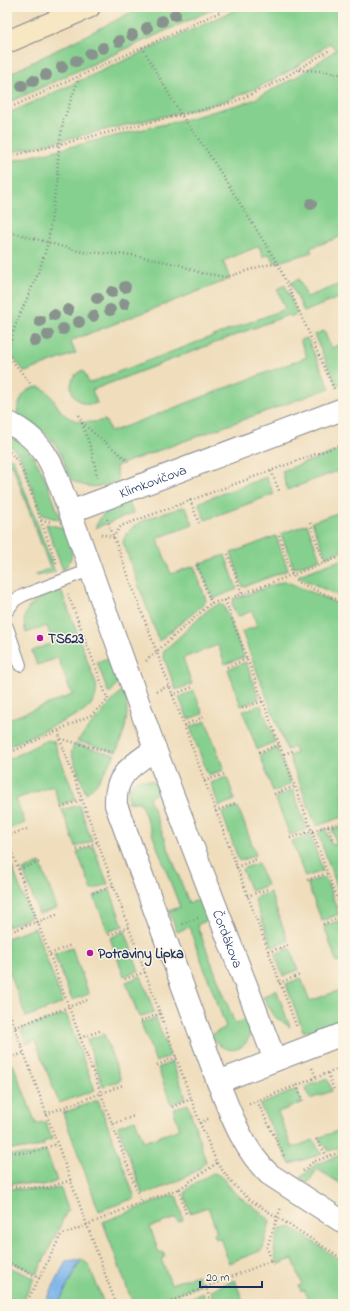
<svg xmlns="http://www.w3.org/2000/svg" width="350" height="1311" viewBox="0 0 350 1311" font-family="'Indie Flower',sans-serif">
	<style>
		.green { fill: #85d08e; stroke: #508076 }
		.water { fill: #78b2e9; stroke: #4a70a4 }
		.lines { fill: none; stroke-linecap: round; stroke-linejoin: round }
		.lane-casing { stroke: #85868c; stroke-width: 14 }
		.street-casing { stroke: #85868c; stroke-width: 24 }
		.secondary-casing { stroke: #85868c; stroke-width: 24 }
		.path { stroke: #85868c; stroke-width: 2.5; stroke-dasharray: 1 3; stroke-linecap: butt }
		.lane { stroke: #fff; stroke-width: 12 }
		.street { stroke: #fff; stroke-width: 22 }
		.secondary { stroke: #f7e8c3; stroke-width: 22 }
		.tree { fill: #89938e }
		.poi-dot { fill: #b5179e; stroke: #fcf5e5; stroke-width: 1.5 }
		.labels { text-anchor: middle; stroke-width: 3; stroke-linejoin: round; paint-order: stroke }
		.street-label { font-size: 14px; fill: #1b2f5e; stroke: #fcf5e5 }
		.poi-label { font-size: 14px; font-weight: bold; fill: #1b2f5e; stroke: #fcf5e5; text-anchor: start }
	</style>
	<rect width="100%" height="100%" fill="#fcf5e5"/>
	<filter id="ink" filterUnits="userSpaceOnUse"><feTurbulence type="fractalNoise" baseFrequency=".025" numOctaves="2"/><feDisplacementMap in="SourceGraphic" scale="8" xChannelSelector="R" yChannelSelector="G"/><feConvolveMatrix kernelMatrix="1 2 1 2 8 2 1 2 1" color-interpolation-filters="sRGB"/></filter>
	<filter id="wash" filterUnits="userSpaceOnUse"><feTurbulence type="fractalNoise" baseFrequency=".012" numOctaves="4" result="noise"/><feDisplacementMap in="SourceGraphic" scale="16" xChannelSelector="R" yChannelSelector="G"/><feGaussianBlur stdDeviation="0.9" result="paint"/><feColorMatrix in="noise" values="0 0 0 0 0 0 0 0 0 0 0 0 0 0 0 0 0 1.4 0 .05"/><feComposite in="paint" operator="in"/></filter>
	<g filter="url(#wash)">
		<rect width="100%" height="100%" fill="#efddbb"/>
		<g class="green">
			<path d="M142 7H218L7 103V75Z"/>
			<path d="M242 7H343V236L310 248 312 252 275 263 269 254 263 257 259 246 223 261 230 279 70 341 76 353 25 372 7 350V162L190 118 251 101 298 76 336 50 330 43C294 71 255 92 211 105L7 153V114Z"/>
			<path d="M299 279 307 297 343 283V296L304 312 291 283Z"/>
			<path d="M285 285 297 314 289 317 288 315 92 390 97 403C75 412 59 380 83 370L89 383 285 309 277 289Z"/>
			<path d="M324 331 331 348 343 343V383L337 385 314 335Z"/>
			<path d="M307 338 330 388 116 466 118 482C102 487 87 490 72 480 67 473 65 465 62 457 53 437 37 424 17 414 19 400 23 388 39 387 50 391 52 398 58 407 69 424 88 424 105 420L111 432 307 357 300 340Z"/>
			<path d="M7 434C40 450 48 488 61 520L42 515 20 456 7 442Z"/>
			<path d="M343 449V469L287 490 282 471Z"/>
			<path d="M7 458 13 459 55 572 37 576 36 574 50 568 12 464 7 466Z"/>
			<path d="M266 477 274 494 205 520 199 505 200 502Z"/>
			<path d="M126 500 134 513 95 528C102 512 111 507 126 500Z"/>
			<path d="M182 507 186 508 193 525 157 538 171 574 194 566 206 600 204 604 159 641 123 542C129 519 163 515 182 507Z"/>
			<path d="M343 511V550L326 557 312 522Z"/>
			<path d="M46 524 64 528C71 546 78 555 63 570Z"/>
			<path d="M307 524 320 559 294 568 281 534Z"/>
			<path d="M276 536 288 570 243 587 231 553Z"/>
			<path d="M225 555 237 589 213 599 199 564Z"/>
			<path d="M343 559V598L299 577V575Z"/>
			<path d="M285 581 343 606V817L316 826 289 756 296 753 294 747 287 750 242 632 257 626 252 611 237 617 232 604 234 599Z"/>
			<path d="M61 590 96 684C98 697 93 704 83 712L7 747V715L9 719 72 695 58 658 37 665 32 651 53 643 47 626 26 633C18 605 39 598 61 590Z"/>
			<path d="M220 604 224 606 244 657 225 664 218 645 183 658 192 684 176 690 163 655 164 651 210 608Z"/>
			<path d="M111 657 120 681 109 694 97 662Z"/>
			<path d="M246 662 259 699 241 706 228 669Z"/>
			<path d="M123 689C131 711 126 731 116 752L77 741Z"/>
			<path d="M194 691 203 714 188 719 179 697Z"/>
			<path d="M261 705 275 742 257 749 243 711Z"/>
			<path d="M206 721 224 770 208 775 190 727Z"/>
			<path d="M47 740 54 742 76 799 60 805 53 786 16 799 25 823 8 829 7 760Z"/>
			<path d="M75 744 115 755 97 783 86 794 71 752Z"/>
			<path d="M277 748 291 784 273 792 260 755Z"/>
			<path d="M227 777 235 800 219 806 211 783Z"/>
			<path d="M140 779 153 781 161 789 149 798 189 903 202 899 210 919 197 925 235 1024 249 1018C258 1049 226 1062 211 1035L226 1027 189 927 177 932 169 911 180 907 140 802H128C127 791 129 783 140 779Z"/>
			<path d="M293 790 307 829 290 835 275 797Z"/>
			<path d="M79 805 92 841 76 847 62 810Z"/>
			<path d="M238 807 256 855 239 861 222 813Z"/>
			<path d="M343 826V902L318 834 320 831 325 828 332 845 337 844 332 830Z"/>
			<path d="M310 834 323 871 305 877 292 841Z"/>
			<path d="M93 846 108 884 92 890 77 852Z"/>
			<path d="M7 853 31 917 7 927Z"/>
			<path d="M40 863 57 908 39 914 23 870Z"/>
			<path d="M258 863 267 885 251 891 242 869Z"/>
			<path d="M325 877 339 914 322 921 307 883Z"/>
			<path d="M110 890 123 926 108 932 94 896Z"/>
			<path d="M270 892 288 941 272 947 254 898Z"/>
			<path d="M341 920 343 926V961L337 963 324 926Z"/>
			<path d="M35 928 63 1003 26 1017 7 965V938Z"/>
			<path d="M125 931 139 971 124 976 110 938Z"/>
			<path d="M72 948 89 994 72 1000 54 954Z"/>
			<path d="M290 948 298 970 283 976 275 954Z"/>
			<path d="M141 976 154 1012 139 1017 126 982Z"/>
			<path d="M301 978 310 1001 343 989V1024L322 1031H303L286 984Z"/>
			<path d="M276 989 290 1027 275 1017 263 997Z"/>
			<path d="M66 1014 95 1090 59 1103 35 1040 26 1044 21 1029Z"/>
			<path d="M156 1018 170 1056 156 1062 141 1023Z"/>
			<path d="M104 1034 121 1080 103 1086 87 1040Z"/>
			<path d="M172 1062 186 1098 171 1104 158 1068Z"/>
			<path d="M13 1064 36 1124 45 1121 52 1139 43 1142 44 1145 30 1149H7V1066Z"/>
			<path d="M327 1078 332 1091 310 1099 305 1087Z"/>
			<path d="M297 1089 302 1103 278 1112 292 1148 313 1140 322 1154 290 1164 260 1105Z"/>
			<path d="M98 1100 135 1198 99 1211 63 1113Z"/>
			<path d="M188 1104 206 1162C195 1176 160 1188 143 1195L118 1126 135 1120 144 1142 180 1129 173 1109Z"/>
			<path d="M343 1129V1146L329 1151 318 1138Z"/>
			<path d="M46 1151 57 1181 46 1185 7 1183V1155H31Z"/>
			<path d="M343 1154V1185L317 1169 308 1183 300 1178 315 1165Z"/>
			<path d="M213 1173C223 1174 229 1188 236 1194 247 1203 261 1210 270 1221L263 1248 260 1251 229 1263 220 1238 216 1239 214 1234 217 1232 208 1207 190 1213C189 1207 185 1200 185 1194 186 1186 207 1177 213 1173Z"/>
			<path d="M60 1187 68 1209 37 1274 7 1260V1188L46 1191Z"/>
			<path d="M173 1195 177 1197 183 1220 178 1222 176 1218 150 1227 159 1253 163 1252 165 1257 161 1259 171 1284 197 1275 201 1285 152 1304H133L103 1222Z"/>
			<path d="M287 1227 293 1228 340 1260 343 1265V1304H309L305 1290 301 1291 299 1286 302 1284 293 1259 278 1264C272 1252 274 1243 279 1230Z"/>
			<path d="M81 1259 89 1265 103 1301 98 1304H58Z"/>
			<path d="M7 1266 34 1278 22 1304 7 1297Z"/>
			<path d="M235 1280 244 1304H215L211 1290Z"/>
			<path d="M203 1293 207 1304H175Z"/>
		</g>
		<path class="water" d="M81 1259 58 1304H44L66 1261Z"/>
	</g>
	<g filter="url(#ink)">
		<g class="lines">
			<defs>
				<g id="lane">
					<path d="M7 611 15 600 24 595 90 570"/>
					<path d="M7 627 20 665"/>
				</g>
				<g id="street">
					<path id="s1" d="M7 422C50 443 54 471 70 512L343 409"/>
					<path id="s2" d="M70 512 155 749 275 1060"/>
					<path d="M155 749C133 765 114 774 116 805L218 1082 343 1034"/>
					<path d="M218 1082C231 1115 243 1149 269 1174L343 1222"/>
				</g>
				<path id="secondary" d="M7 42 89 7"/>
			</defs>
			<use href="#lane" class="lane-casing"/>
			<use href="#street" class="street-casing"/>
			<use href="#secondary" class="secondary-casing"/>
			<g class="path">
				<path d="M142 47 181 115 207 151 278 264 334 389"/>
				<path d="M299 70 324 71 343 75"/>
				<path d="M7 109 231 7"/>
				<path d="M7 157 234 102 277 82 330 50"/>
				<path d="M7 231 82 252 134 255 180 265 201 273 227 277 265 265 278 264"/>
				<path d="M30 383 7 354 15 326 39 271 48 243 57 177 59 144 64 119 79 78"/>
				<path d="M79 415 82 423 128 461"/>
				<path d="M82 423 91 449 98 480"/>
				<path d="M7 449 18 462 24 474 57 565"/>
				<path d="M271 471 280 493"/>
				<path d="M190 500 199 523"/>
				<path d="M107 519 297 1028"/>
				<path d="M41 520 51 522"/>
				<path d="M310 523 324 563"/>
				<path d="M101 534 113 537 121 526 343 444"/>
				<path d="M279 535 292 575 297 582 343 602"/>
				<path d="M228 554 242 594"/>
				<path d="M197 565 211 603"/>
				<path d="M225 600 343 914"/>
				<path d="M146 661 211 603 225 600 343 556"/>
				<path d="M227 667 247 659"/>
				<path d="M156 691 169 686"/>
				<path d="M172 695 193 687"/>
				<path d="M242 708 264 701"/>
				<path d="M184 725 204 717"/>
				<path d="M61 739 114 753"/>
				<path d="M259 752 280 744"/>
				<path d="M7 754 91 715 108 700 68 594"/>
				<path d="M284 754 295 750"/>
				<path d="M204 781 225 774"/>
				<path d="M274 794 296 786"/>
				<path d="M61 808 83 799"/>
				<path d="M215 811 236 803"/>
				<path d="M328 826 343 822"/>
				<path d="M7 836 27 829"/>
				<path d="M290 838 328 826 333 842"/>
				<path d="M7 839 141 1202 179 1189 217 1163 200 1123 60 739 59 730"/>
				<path d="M77 850 98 842"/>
				<path d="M236 867 257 859"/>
				<path d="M19 869 40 862"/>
				<path d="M307 880 328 873"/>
				<path d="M93 893 114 885"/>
				<path d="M247 896 268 889"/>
				<path d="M182 924 198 918"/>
				<path d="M323 924 343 916"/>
				<path d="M7 933 59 914"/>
				<path d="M109 935 129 927"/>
				<path d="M268 952 289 945"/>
				<path d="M50 954 71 945"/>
				<path d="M338 966 343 964"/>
				<path d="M125 979 145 972"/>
				<path d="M279 983 300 975"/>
				<path d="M7 1006 87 1225 141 1202"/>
				<path d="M141 1021 161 1013"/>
				<path d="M15 1027 90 999"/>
				<path d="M80 1038 102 1030"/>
				<path d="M7 1059 24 1053"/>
				<path d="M157 1065 177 1057"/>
				<path d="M312 1068 316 1077"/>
				<path d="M328 1073 334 1090"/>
				<path d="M297 1085 303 1102"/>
				<path d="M257 1101 285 1158"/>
				<path d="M249 1104 343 1067"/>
				<path d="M172 1107 191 1099"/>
				<path d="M46 1114 123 1085"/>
				<path d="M200 1123 210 1118"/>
				<path d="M113 1124 134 1116"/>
				<path d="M316 1139 327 1156"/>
				<path d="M7 1152 30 1153 57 1144"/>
				<path d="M217 1163 232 1183 250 1200 343 1259"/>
				<path d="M303 1171 313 1162 343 1151"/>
				<path d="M7 1186 46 1188 71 1180"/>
				<path d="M179 1189 186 1214"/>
				<path d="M271 1261 273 1266"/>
				<path d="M7 1262 40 1278"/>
				<path d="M206 1287 271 1261 267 1247 281 1207"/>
				<path d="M7 1301 13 1304"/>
				<path d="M26 1304 61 1235 87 1225 116 1304"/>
				<path d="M164 1304 206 1287 211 1304"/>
			</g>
			<use href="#lane" class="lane"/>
			<use href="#street" class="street"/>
			<use href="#secondary" class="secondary"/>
		</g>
		<g class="tree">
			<circle cx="175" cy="15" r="6"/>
			<circle cx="162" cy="21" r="6"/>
			<circle cx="147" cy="28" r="6"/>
			<circle cx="132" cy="35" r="6"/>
			<circle cx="119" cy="41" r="6"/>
			<circle cx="103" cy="48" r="6"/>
			<circle cx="90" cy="54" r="6"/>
			<circle cx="76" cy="61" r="6"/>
			<circle cx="62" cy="67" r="6"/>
			<circle cx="46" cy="75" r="6"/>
			<circle cx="33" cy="81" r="6"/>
			<circle cx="22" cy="86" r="6"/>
			<circle cx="311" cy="204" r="6"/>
			<circle cx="125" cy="287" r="6"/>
			<circle cx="112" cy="292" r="6"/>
			<circle cx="97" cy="298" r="6"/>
			<circle cx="124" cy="304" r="6"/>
			<circle cx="68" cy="310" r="6"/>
			<circle cx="110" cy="310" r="6"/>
			<circle cx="54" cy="315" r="6"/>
			<circle cx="93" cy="316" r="6"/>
			<circle cx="40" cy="321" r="6"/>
			<circle cx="79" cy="322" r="6"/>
			<circle cx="63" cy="329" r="6"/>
			<circle cx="48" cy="335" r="6"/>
			<circle cx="35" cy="341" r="6"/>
		</g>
	</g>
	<g class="poi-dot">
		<circle cx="40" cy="638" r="4"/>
		<circle cx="90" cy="953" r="4"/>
	</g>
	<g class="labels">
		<g class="street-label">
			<text dy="5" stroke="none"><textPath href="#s1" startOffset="202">Klimkovičova</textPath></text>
			<text dy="5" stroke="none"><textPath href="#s2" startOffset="455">Čordákova</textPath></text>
		</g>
		<g class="poi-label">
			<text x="48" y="643">TS623</text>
			<text x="98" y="958">Potraviny Lipka</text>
		</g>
	</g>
	<rect width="350" height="1311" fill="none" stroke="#fcf5e5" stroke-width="24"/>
	<path d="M200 1281v6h62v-6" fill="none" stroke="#1b2f5e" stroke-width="2"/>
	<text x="206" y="1281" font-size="12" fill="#1b2f5e" stroke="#fcf5e5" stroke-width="3" paint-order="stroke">20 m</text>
</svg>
